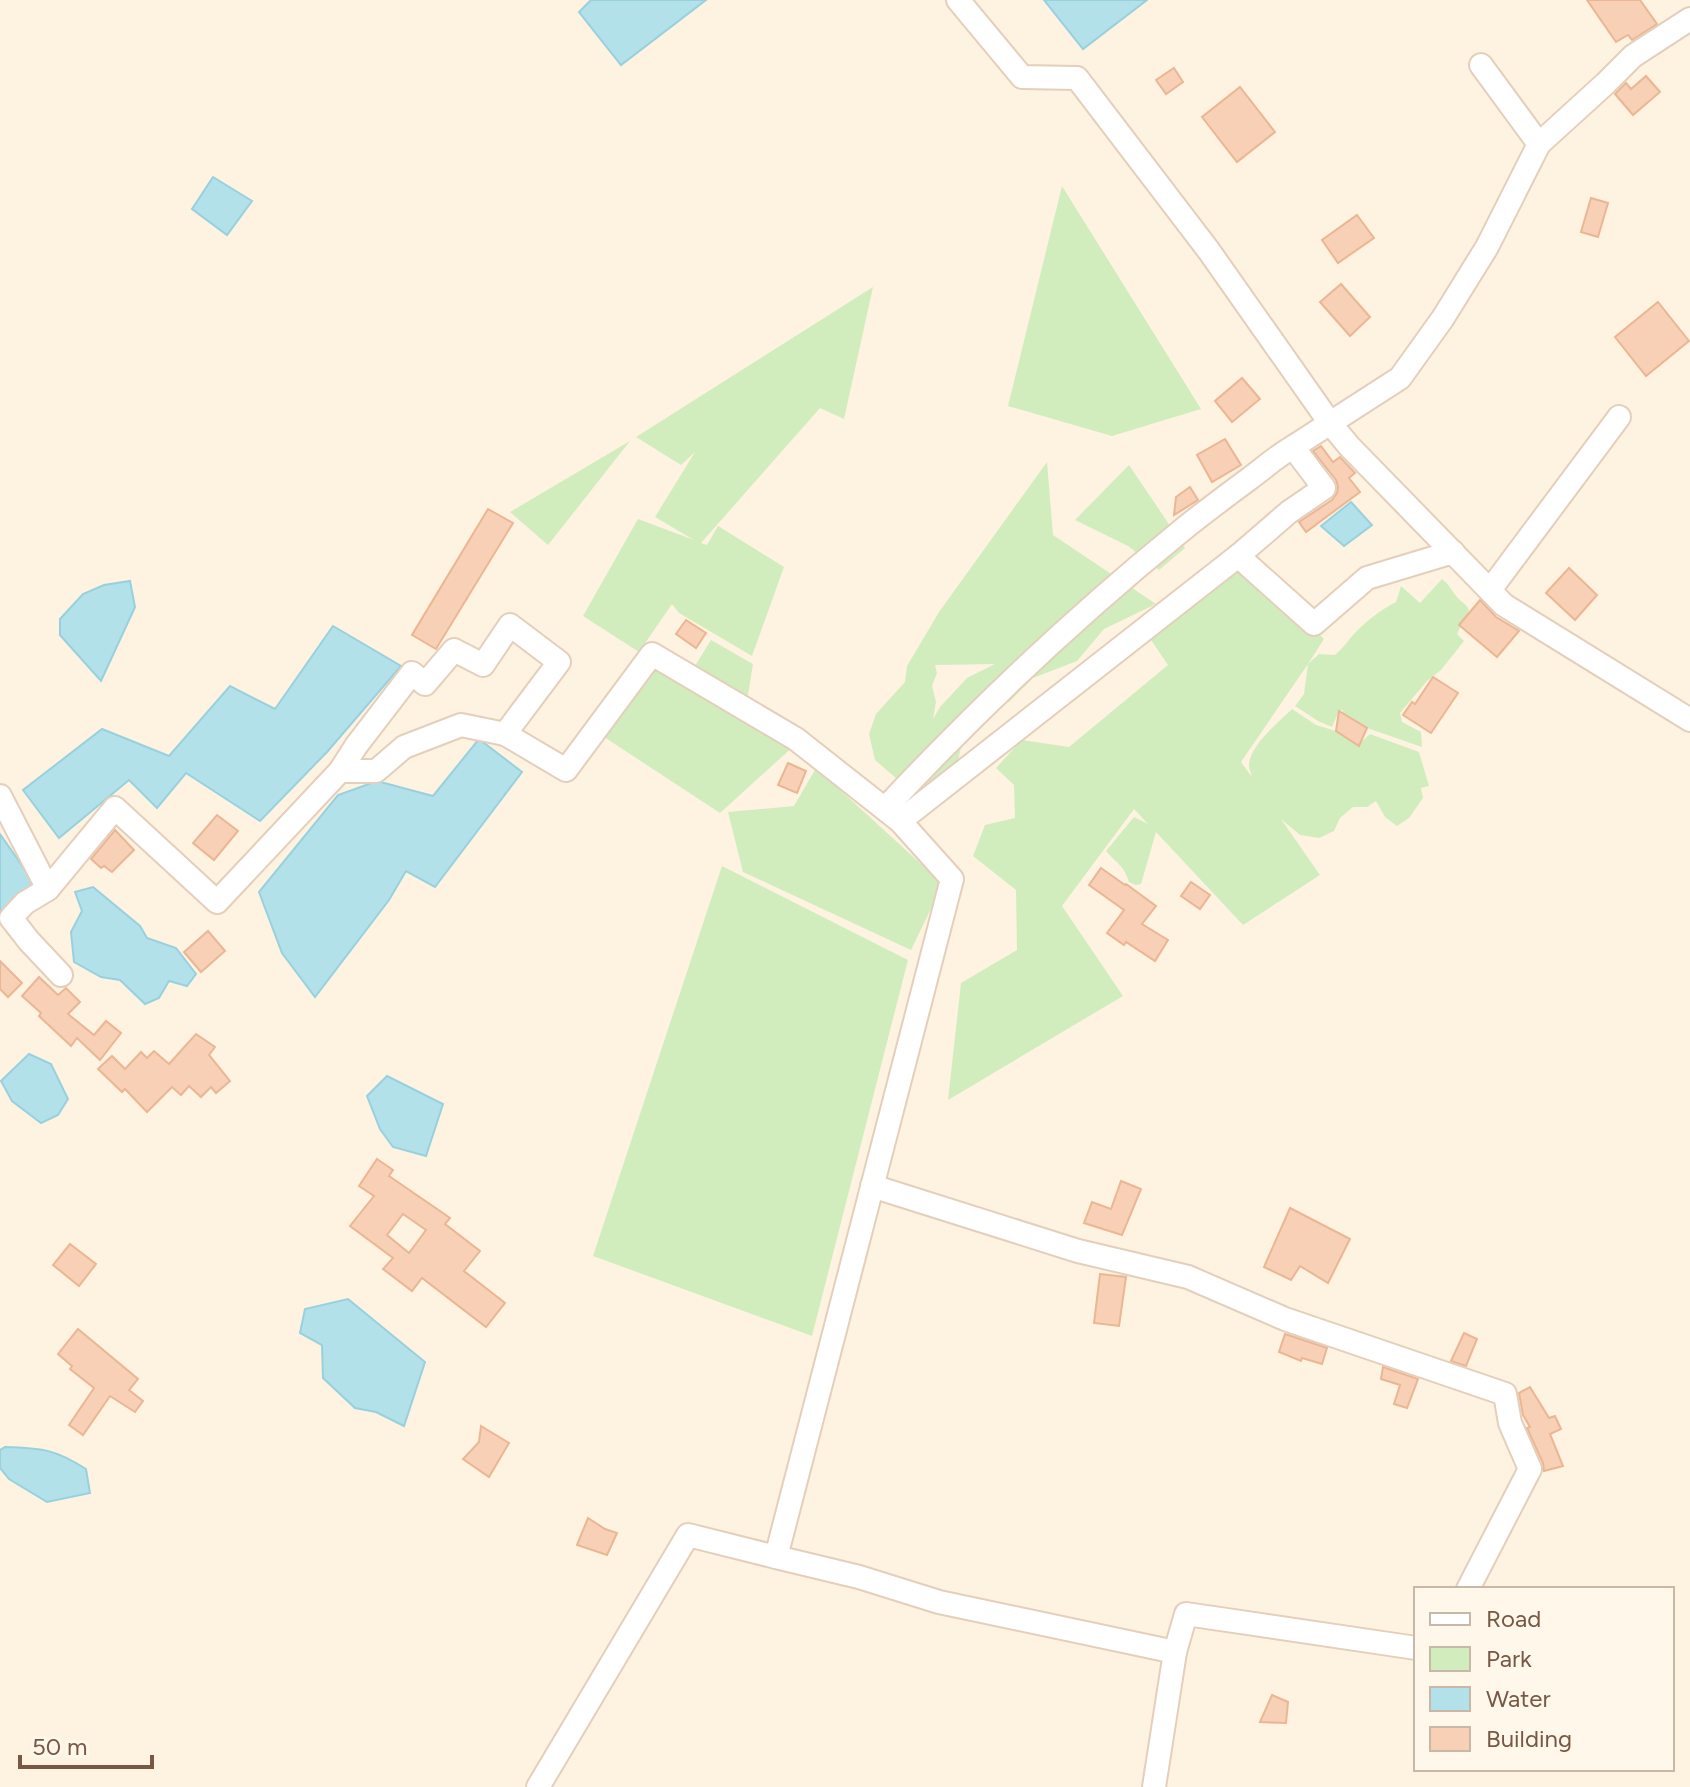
<svg xmlns="http://www.w3.org/2000/svg" width="1690" height="1787" viewBox="0 0 1690 1787" font-family="Figtree,sans-serif">
	<style>
		.green { fill: #d1edbe; fill-rule: evenodd }
		.water { fill: #b3e1ea; stroke: #98d1dd; stroke-width: 2 }
		.building { fill: #f7d0b5; stroke: #ebb694; stroke-width: 2; fill-rule: evenodd }
		.lines { fill: none; stroke-linecap: round; stroke-linejoin: round }
		.minor-casing { stroke: #e3cfbb; stroke-width: 26 }
		.minor { stroke: #fff; stroke-width: 22 }
	</style>
	<rect width="100%" height="100%" fill="#fef3e0"/>
	<g class="green">
		<path d="M1062 186 1201 409 1112 436 1008 406Z"/>
		<path d="M873 287 844 419 820 408 701 543 707 545 718 526 784 567 752 656 679 613 672 604 639 652 583 616 638 519 694 540 655 517 695 452 681 465 636 437Z"/>
		<path d="M630 441 548 545 510 512Z"/>
		<path d="M1047 462 1053 535 1156 604 1104 629 1077 661 1033 678 1010 701 976 723 963 736 957 767 936 782 911 795 904 785 875 760 869 734 876 714 905 682 907 666 939 612ZM995 664 967 678 940 707 933 719 936 702 932 686 937 673 935 665Z"/>
		<path d="M1129 465 1185 548 1159 570 1128 546 1075 520Z"/>
		<path d="M1238 556 1324 639 1308 664 1319 654 1335 655C1342 649 1347 642 1353 635 1365 622 1380 610 1396 602L1401 586 1420 603 1442 579C1450 585 1451 590 1457 597 1461 602 1466 603 1469 610L1457 634 1464 641 1441 670 1427 681 1400 713 1402 722 1421 732 1422 747 1367 728 1360 743 1370 734 1419 752 1429 786 1421 788 1423 798 1409 818 1397 826 1385 817 1376 801 1367 807H1353L1340 818 1334 831 1319 838 1300 835 1281 819 1320 875 1243 925 1156 832 1141 884 1136 885 1129 882C1124 865 1117 864 1106 851L1134 817 1148 824 1134 809 1062 906 1123 996 948 1100 961 983 1017 950 1016 890 973 856 985 825 1015 818 1014 785 996 768 1022 740 1069 747 1168 665 1151 640ZM1308 664 1304 694 1295 706 1318 721 1332 727 1339 711 1343 710 1336 731 1316 725 1292 709C1279 722 1250 745 1249 765 1249 769 1251 773 1252 777L1241 762Z"/>
		<path d="M711 640 753 664 747 701 693 669Z"/>
		<path d="M651 659 795 745 720 813 598 733Z"/>
		<path d="M816 768 943 884 911 950 743 872 728 812 794 806Z"/>
		<path d="M722 866 908 960 812 1336 593 1256Z"/>
	</g>
	<g class="water">
		<path d="M591 0H706L621 65 579 12Z"/>
		<path d="M1044 0H1147L1083 49Z"/>
		<path d="M213 177 252 201 227 235 192 209Z"/>
		<path d="M1351 502 1372 525 1344 546 1321 526Z"/>
		<path d="M130 581 135 607 101 681 60 635V619L83 594 104 585Z"/>
		<path d="M333 626 401 666 327 752 260 821 186 773 157 808 129 780 59 838 23 790 102 729 169 756 230 686 275 709Z"/>
		<path d="M479 739 522 772 435 887 406 871 389 900 315 997 282 953 259 892 338 795 377 781 433 796Z"/>
		<path d="M0 834 35 884 0 912Z"/>
		<path d="M93 887 140 926 147 938 176 948 196 974 187 986 169 981 159 998 145 1004 120 980 101 977 74 962 71 932 82 911 75 892Z"/>
		<path d="M29 1054 51 1064 68 1099 58 1115 41 1123 12 1101 1 1081Z"/>
		<path d="M387 1076 443 1104 426 1156 393 1147 380 1129 367 1096Z"/>
		<path d="M348 1299 425 1362 404 1426 376 1412 355 1408 323 1378 322 1345 300 1333 305 1309Z"/>
		<path d="M5 1447C41 1448 55 1449 86 1469L90 1493 47 1502 9 1479 0 1468V1450Z"/>
	</g>
	<g class="building">
		<path d="M1587 0H1640L1657 24 1632 40 1628 35 1616 42Z"/>
		<path d="M1174 68 1183 82 1166 94 1156 80Z"/>
		<path d="M1646 76 1660 92 1633 115 1615 94 1626 83 1631 89Z"/>
		<path d="M1240 87 1275 132 1237 162 1202 117Z"/>
		<path d="M1591 198 1608 203 1598 237 1581 232Z"/>
		<path d="M1357 215 1374 238 1338 263 1322 240Z"/>
		<path d="M1341 284 1370 317 1350 336 1320 302Z"/>
		<path d="M1658 302 1689 341 1646 376 1615 337Z"/>
		<path d="M1242 378 1260 399 1232 422 1215 401Z"/>
		<path d="M1225 439 1241 465 1212 482 1197 455Z"/>
		<path d="M1321 446 1333 462 1340 457 1355 473 1349 478 1360 492 1306 532 1299 522 1332 500 1337 493 1338 487 1336 480 1313 451Z"/>
		<path d="M1190 487 1198 500 1174 515 1176 497Z"/>
		<path d="M488 509 513 523 436 649 412 635Z"/>
		<path d="M1569 568 1597 595 1575 620 1546 593Z"/>
		<path d="M1480 600 1496 617 1519 631 1497 657 1459 625Z"/>
		<path d="M686 620 706 633 696 648 676 634Z"/>
		<path d="M1433 677 1458 693 1431 733 1403 715 1412 702 1415 704Z"/>
		<path d="M1339 711 1367 728 1359 746 1336 731Z"/>
		<path d="M788 763 806 771 797 793 778 785Z"/>
		<path d="M217 815 238 831 214 860 193 843Z"/>
		<path d="M115 830 134 850 112 872 104 866 101 868 91 859Z"/>
		<path d="M1101 868 1125 885 1126 884 1156 906 1142 924 1168 940 1155 961 1126 942 1124 945 1107 933 1124 910 1089 885Z"/>
		<path d="M1191 882 1210 895 1200 909 1181 896Z"/>
		<path d="M208 931 225 951 201 972 184 952Z"/>
		<path d="M0 961 22 983 8 997 0 989Z"/>
		<path d="M39 977 58 995 66 988 80 1002 68 1014 94 1035 106 1021 121 1033 100 1060 77 1038 71 1046 39 1016 41 1013 22 996Z"/>
		<path d="M196 1034 215 1047 209 1055 230 1081 216 1093 211 1087 201 1097 189 1086 181 1095 172 1087 147 1112 125 1089 122 1092 98 1069 112 1056 125 1069 141 1052 147 1058 154 1051 169 1064Z"/>
		<path d="M377 1159 393 1170 389 1176 450 1218 445 1224 480 1251 464 1271 505 1303 486 1327 422 1278 412 1291 383 1269 393 1258 350 1226 374 1196 359 1186ZM403 1214 426 1230 409 1253 387 1235Z"/>
		<path d="M1121 1181 1141 1189 1122 1235 1084 1223 1092 1202 1111 1209Z"/>
		<path d="M1290 1208 1350 1239 1328 1283 1300 1266 1291 1280 1264 1267Z"/>
		<path d="M70 1244 96 1264 79 1286 53 1265Z"/>
		<path d="M1100 1274 1126 1277 1119 1326 1094 1323Z"/>
		<path d="M78 1329 138 1379 129 1390 143 1401 135 1412 110 1396 83 1435 69 1425 94 1388 70 1369 72 1366 58 1354Z"/>
		<path d="M1464 1333 1477 1339 1466 1366 1451 1361Z"/>
		<path d="M1285 1334 1327 1348 1322 1364 1302 1358 1301 1361 1279 1352Z"/>
		<path d="M1383 1367 1418 1379 1407 1408 1394 1404 1400 1385 1381 1379Z"/>
		<path d="M1530 1387 1549 1418 1555 1416 1561 1429 1550 1434 1563 1466 1544 1471 1543 1463 1527 1428 1530 1427 1523 1415 1519 1393Z"/>
		<path d="M481 1426 509 1443 489 1477 463 1459 479 1442Z"/>
		<path d="M588 1518 605 1529 617 1533 607 1555 577 1545Z"/>
		<path d="M1272 1695 1288 1702 1286 1723 1260 1722Z"/>
	</g>
	<g class="lines">
		<defs>
			<g id="minor">
				<path d="M958 0 1022 77 1077 78 1209 251 1330 423 1349 446 1504 605 1690 720"/>
				<path d="M1539 144 1606 83 1633 56 1690 19"/>
				<path d="M1238 556 1314 624 1367 578 1453 552"/>
				<path d="M1490 590 1619 417"/>
				<path d="M340 771H376L404 747 461 725 505 734"/>
				<path d="M0 796 48 889 115 808 217 902 340 771 356 746 412 673 425 684 454 650 483 665 510 625 559 662 505 734 566 770 652 654 796 739 900 821"/>
				<path d="M900 821 892 801C982 705 1079 614 1181 531 1203 513 1226 496 1249 479 1264 468 1277 456 1293 447"/>
				<path d="M48 889 25 903 11 918 29 941 61 975"/>
				<path d="M872 1186 1078 1251 1188 1277 1285 1319 1505 1394 1510 1423 1530 1469 1468 1589"/>
				<path d="M776 1557 859 1577 939 1602 1175 1652 1154 1787"/>
				<path d="M1175 1652 1186 1614 1416 1648"/>
				<path d="M538 1787 688 1535 776 1557 952 879 900 821 1238 556 1289 512 1324 488 1293 447 1400 378 1443 318 1487 247 1539 144 1481 65"/>
			</g>
		</defs>
		<use href="#minor" class="minor-casing"/>
		<use href="#minor" class="minor"/>
	</g>
	<rect x="1414" y="1587" width="260" height="184" fill="#fff7e9" stroke="#c9b7a7" stroke-width="2"/>
	<rect x="1430" y="1613" width="40" height="12" fill="#ffffff" stroke="#c9b7a7" stroke-width="2"/>
	<text x="1486" y="1627" font-size="24" fill="#785845">Road</text>
	<rect x="1430" y="1647" width="40" height="24" fill="#d1edbe" stroke="#c9b7a7" stroke-width="2"/>
	<text x="1486" y="1667" font-size="24" fill="#785845">Park</text>
	<rect x="1430" y="1687" width="40" height="24" fill="#b3e1ea" stroke="#c9b7a7" stroke-width="2"/>
	<text x="1486" y="1707" font-size="24" fill="#785845">Water</text>
	<rect x="1430" y="1727" width="40" height="24" fill="#f7d0b5" stroke="#c9b7a7" stroke-width="2"/>
	<text x="1486" y="1747" font-size="24" fill="#785845">Building</text>
	<path d="M20 1755v12h132v-12" fill="none" stroke="#785845" stroke-width="4"/>
	<text x="32" y="1755" font-size="24" fill="#785845" stroke="#fff7e9" stroke-width="6" paint-order="stroke">50 m</text>
</svg>
